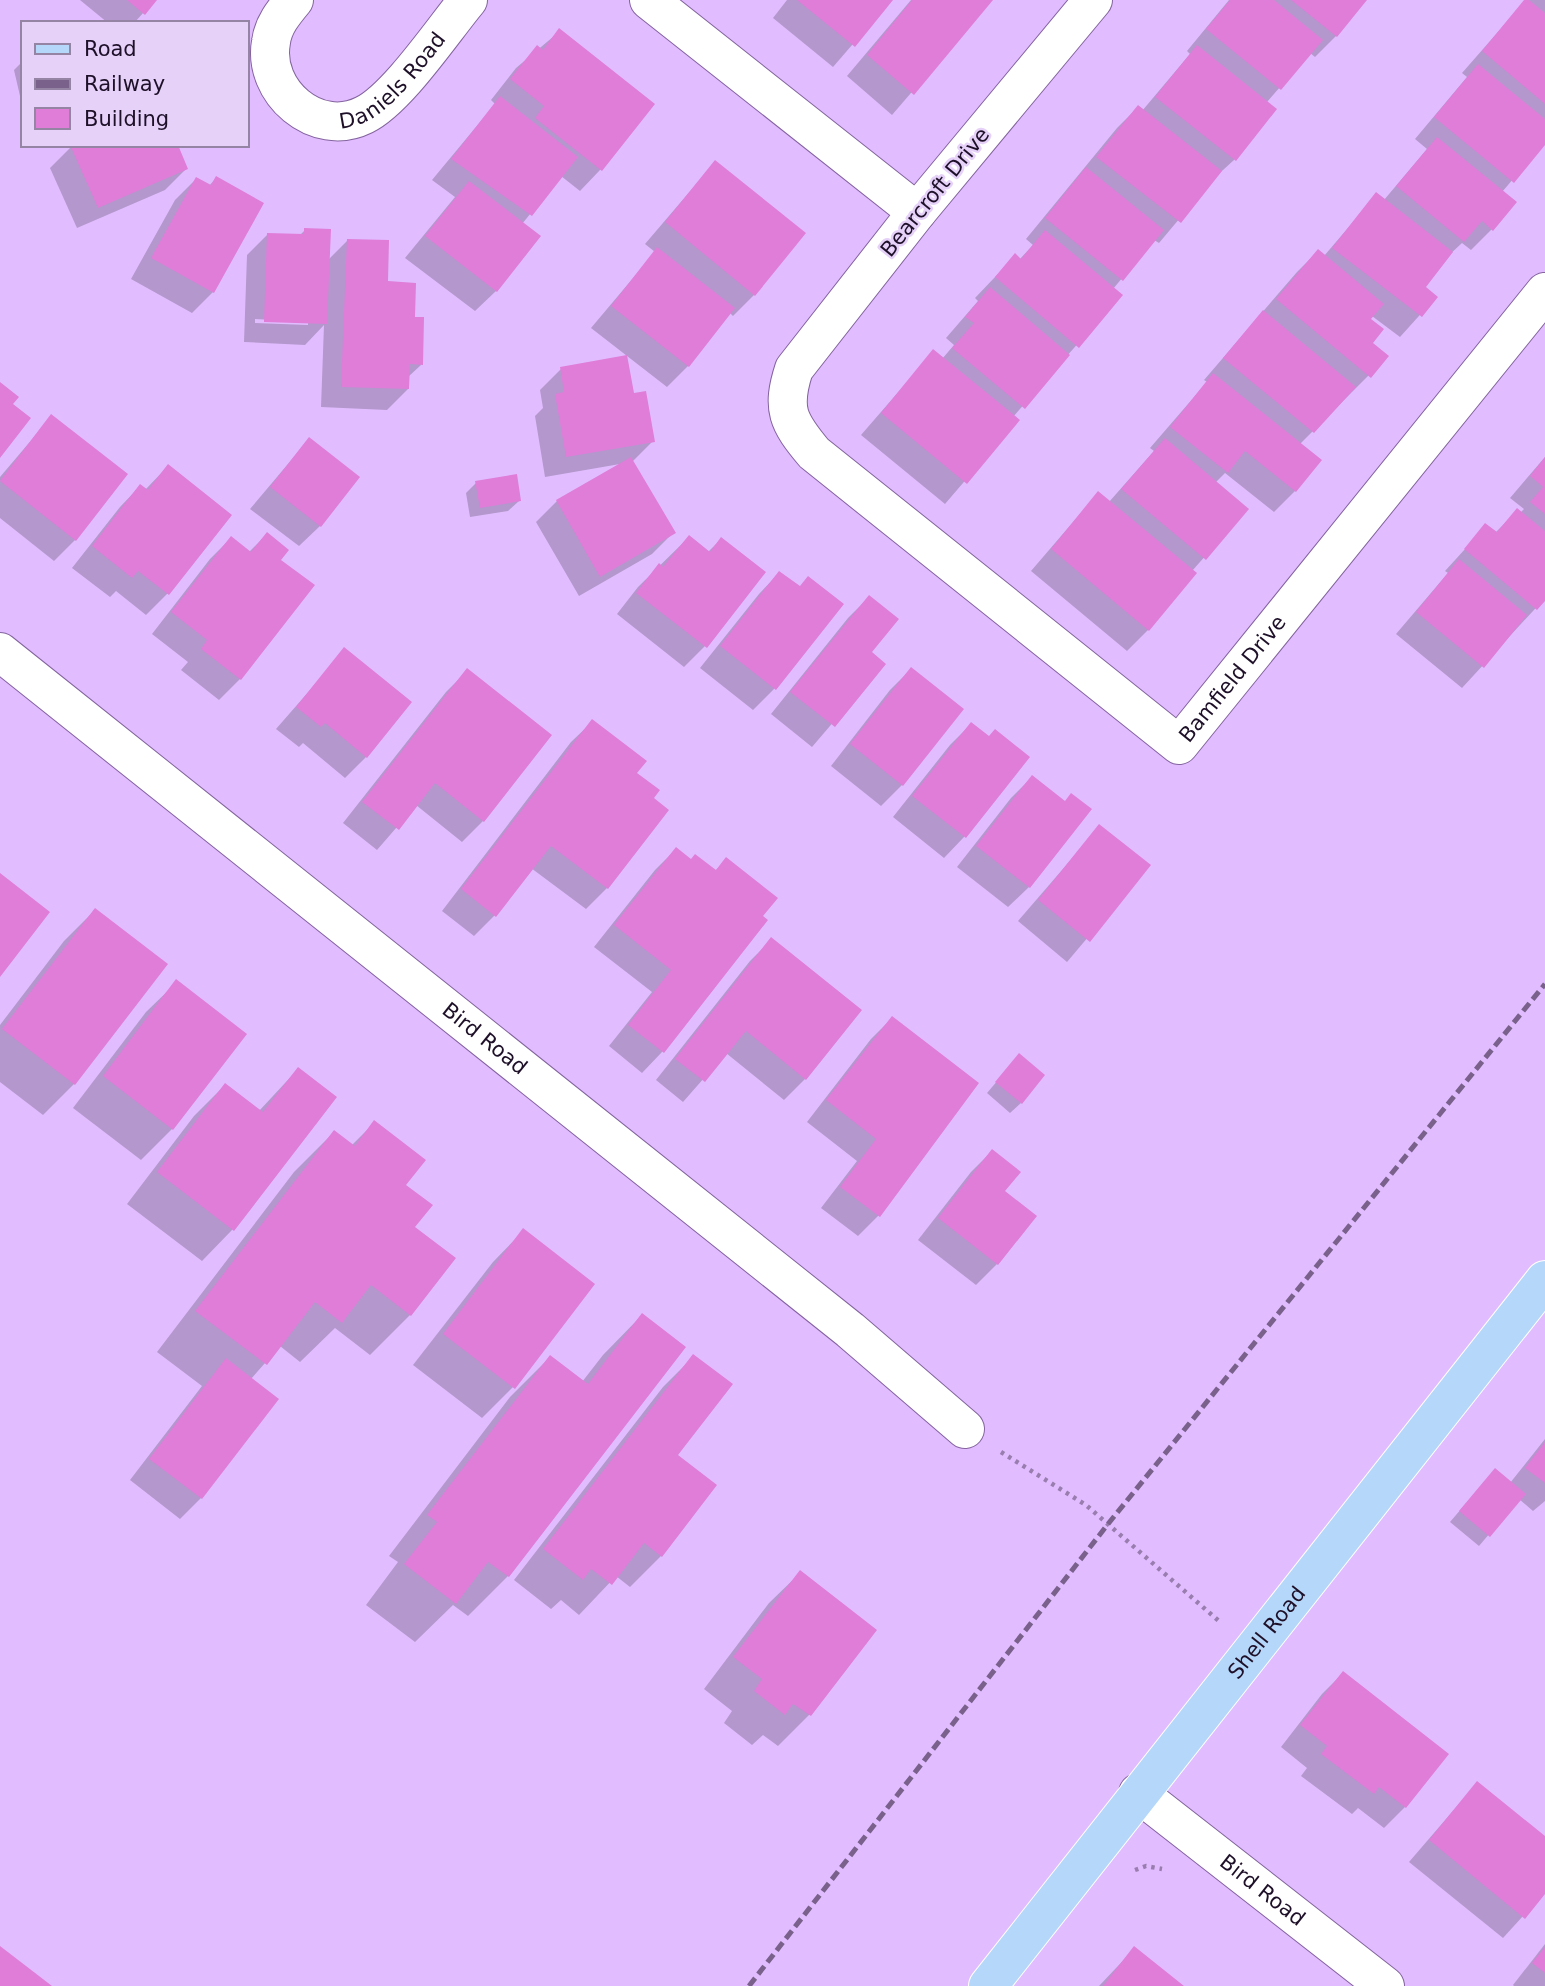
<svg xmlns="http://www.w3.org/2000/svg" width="1545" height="1986" viewBox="0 0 1545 1986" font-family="'DejaVu Sans',sans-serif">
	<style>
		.shadow { fill: #0003; fill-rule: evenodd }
		.building { fill: #df7dd9 }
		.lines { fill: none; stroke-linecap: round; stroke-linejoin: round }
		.minor-casing { stroke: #84639f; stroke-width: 40 }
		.major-casing { stroke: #fff; stroke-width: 40 }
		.path { stroke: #997daf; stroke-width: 4.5; stroke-dasharray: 3.5 5; stroke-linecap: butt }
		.minor { stroke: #fff; stroke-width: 38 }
		.major { stroke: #b5d7f9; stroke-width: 38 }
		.rail { stroke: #79618c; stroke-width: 5; stroke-dasharray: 10 5; stroke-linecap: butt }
		.labels { text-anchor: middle; stroke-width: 5; stroke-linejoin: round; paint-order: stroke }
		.street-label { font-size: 21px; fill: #1e1028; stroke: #e6d1f9 }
	</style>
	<rect width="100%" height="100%" fill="#e1bdff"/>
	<g class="shadow">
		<path d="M80 0H155L134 23H108Z"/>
		<path d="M787 0H891L833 67 773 18Z"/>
		<path d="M911 0H991L892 115 847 76Z"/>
		<path d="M1229 0H1365L1336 36 1315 57 1310 53 1267 102 1275 109 1234 160 1212 180 1159 243 1154 240 1113 289 1120 296 1013 417 1017 420 945 504 861 435 933 352 942 359 954 345 946 338 978 301 975 298 1015 256 1019 260 1033 245 1026 239 1117 128 1138 107 1142 111 1190 54 1187 51Z"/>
		<path d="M1526 0H1545V142L1502 192 1492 229 1471 250 1462 243 1446 258 1423 288 1436 297 1400 337 1372 316 1369 320 1370 343 1387 357 1299 445 1295 491 1274 512 1225 473 1215 483 1247 509 1192 571 1194 573 1148 630 1127 651 1031 571 1098 493 1109 502 1154 451 1150 448 1207 382 1204 380 1297 272 1318 251 1324 256 1377 194 1384 200 1427 149 1415 139 1467 77 1462 73Z"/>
		<path d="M560 31 653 104 600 170 580 191 561 176 522 224 496 291 475 311 405 258 455 197 432 180 495 104 491 100 516 68Z"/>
		<path d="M23 61V109L14 70Z"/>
		<path d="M71 147 186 169 165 190 77 228 50 168Z"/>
		<path d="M715 162 754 295 733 316 730 313 688 366 667 387 591 328 655 252 645 244Z"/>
		<path d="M216 178 213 292 192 313 131 279 175 200 196 179 209 186Z"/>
		<path d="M305 230 328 260 348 240 386 283 413 319 421 365 408 377V389L387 410 321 407 324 325 305 345 244 342 247 255 268 234 299 236ZM255 319 308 322V325L255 323Z"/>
		<path d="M561 369 633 395 653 441 632 462 673 533 652 554 579 596 536 522 557 501 620 464 545 477 535 416 543 408 540 390Z"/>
		<path d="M51 417 75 540 54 561 0 518V477Z"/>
		<path d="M309 439 320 526 299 546 250 509Z"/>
		<path d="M1545 457V598L1462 688 1396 634 1448 573 1445 571 1486 526 1495 533 1517 511 1520 513 1524 509 1510 498Z"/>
		<path d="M168 466 229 515 167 594 146 615 116 591 110 597 72 568 120 507 140 486 145 490Z"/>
		<path d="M476 483 519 501 508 511 470 517 466 493Z"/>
		<path d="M267 534 279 560 240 679 219 700 181 670 188 662 152 634 210 559 231 538 249 552Z"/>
		<path d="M689 537 708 552 721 539 705 646 684 667 617 614 638 587Z"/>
		<path d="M779 573 798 588 841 604 774 689 753 710 700 668 759 594Z"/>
		<path d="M869 597V653L883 664 812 747 771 714 848 618Z"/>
		<path d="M345 650 366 757 345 778 303 743 299 747 276 729Z"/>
		<path d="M911 669 902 785 881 806 831 766 890 690Z"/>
		<path d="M467 671 550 735 483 821 462 842 416 805 377 850 343 823 446 692Z"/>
		<path d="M592 722 651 798 666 810 607 888 586 909 531 868 495 915 474 936 442 911 571 742Z"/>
		<path d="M971 724 988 738 1028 757 964 837 944 858 893 817 950 745Z"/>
		<path d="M1032 777 1064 802 1029 887 1008 907 957 867 1011 798Z"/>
		<path d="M1100 826 1149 865 1067 962 1018 921Z"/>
		<path d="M676 849 691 861 715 871 726 860 766 921 662 1052 642 1073 609 1046 652 992 594 947 655 870Z"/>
		<path d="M95 910 166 964 74 1084 43 1115 0 1082V1025L64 941Z"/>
		<path d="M771 940 805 1079 784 1100 726 1053 683 1102 656 1080 750 961Z"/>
		<path d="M177 982 245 1034 172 1129 141 1160 73 1108 146 1012Z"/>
		<path d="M892 1018 879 1215 858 1236 821 1208 857 1161 807 1122 871 1039Z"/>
		<path d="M1010 1066 1021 1103 1010 1113 987 1093Z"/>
		<path d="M298 1069 334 1097 232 1230 202 1261 127 1204 194 1116 225 1085 259 1111Z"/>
		<path d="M374 1123 404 1186 413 1227 453 1258 410 1315 370 1355 335 1328 300 1362 280 1346 251 1379 201 1498 180 1519 130 1480 202 1386 157 1352 294 1172 334 1132 352 1145Z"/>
		<path d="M992 1151 1003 1192 997 1264 976 1285 918 1240 971 1172Z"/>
		<path d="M523 1231 513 1387 482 1418 413 1365 493 1262Z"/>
		<path d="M642 1315 684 1347 508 1576 468 1616 453 1605 415 1642 366 1605 398 1562 389 1556 510 1397 550 1357 582 1382 603 1355Z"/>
		<path d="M694 1356 676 1456 715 1485 661 1556 630 1587 616 1576 579 1615 561 1600 551 1609 514 1580 663 1387Z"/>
		<path d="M1545 1439V1501L1533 1511 1519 1499 1479 1546 1450 1522 1485 1481 1510 1483Z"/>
		<path d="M800 1573 875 1630 809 1715 778 1746 763 1735 752 1745 724 1723 732 1711 704 1689 769 1603Z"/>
		<path d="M1343 1673 1405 1807 1384 1828 1358 1808 1352 1814 1301 1776 1307 1768 1281 1747 1322 1694Z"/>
		<path d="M1477 1783 1545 1838V1892L1503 1938 1409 1862Z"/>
		<path d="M1545 1944V1986H1514L1513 1985Z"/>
		<path d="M1134 1949 1182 1986H1099Z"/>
	</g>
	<g class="building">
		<path d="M127 0H157L145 15Z"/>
		<path d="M797 0H893L855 47Z"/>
		<path d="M912 0H993L914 95 867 55Z"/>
		<path d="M1230 0H1274L1323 40 1281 90 1206 29Z"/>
		<path d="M1291 0H1367L1337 37Z"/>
		<path d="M1524 0H1529L1545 13V104L1482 51Z"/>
		<path d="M559 28 655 104 602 171 535 118 544 106 510 79 537 45 543 50Z"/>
		<path d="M1197 45 1277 109 1236 161 1155 97Z"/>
		<path d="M1478 64 1545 119V145L1514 183 1434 117Z"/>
		<path d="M500 96 578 157 532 216 451 159Z"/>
		<path d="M1138 105 1222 171 1181 223 1096 157Z"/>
		<path d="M1437 137 1517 202 1493 231 1482 221 1464 242 1396 186Z"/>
		<path d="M70 145H178L188 169 98 208Z"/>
		<path d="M715 160 806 233 755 296 665 222Z"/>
		<path d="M1086 167 1164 230 1123 281 1045 218Z"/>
		<path d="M216 176 264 203 214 293 151 258 196 177 211 185Z"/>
		<path d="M469 181 541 236 497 292 425 236Z"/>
		<path d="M1376 192 1453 252 1426 287 1438 297 1422 317 1332 248Z"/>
		<path d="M304 228 331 229 327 324 264 322 267 233 304 234Z"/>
		<path d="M1045 230 1123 295 1079 348 995 277 1015 253 1021 259Z"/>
		<path d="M347 239 389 240 388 281 416 283 415 317H424L423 365 410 364 409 389 341 387Z"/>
		<path d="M657 247 735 308 689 367 611 306Z"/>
		<path d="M1318 249 1384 304 1371 319 1384 329 1373 343 1389 356 1371 378 1276 299Z"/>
		<path d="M990 287 1070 355 1025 409 952 348 974 323 965 317Z"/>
		<path d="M1263 310 1356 387 1314 433 1223 358Z"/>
		<path d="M933 349 1020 420 967 484 881 413Z"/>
		<path d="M627 355 634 393 646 391 655 442 566 457 555 394 564 392 560 367Z"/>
		<path d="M1213 373 1322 460 1296 492 1245 451 1228 473 1170 427Z"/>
		<path d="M0 382 19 397 13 404 31 418 0 458Z"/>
		<path d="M51 414 128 474 76 541 0 481Z"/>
		<path d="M309 437 360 477 321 527 270 487Z"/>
		<path d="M1165 438 1249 509 1206 560 1121 489Z"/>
		<path d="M631 457 676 533 600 577 556 500Z"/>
		<path d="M1545 457V514L1530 502 1543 487 1530 476Z"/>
		<path d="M168 464 232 515 169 595 138 571 132 578 92 546 140 484 148 490Z"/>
		<path d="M517 474 521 501 480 508 475 481Z"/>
		<path d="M1098 491 1197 573 1149 631 1051 549Z"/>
		<path d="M1517 508 1545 531V601L1537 610 1464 549 1485 523 1497 532Z"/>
		<path d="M267 532 289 550 281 560 315 585 241 680 201 649 207 640 171 612 231 536 251 552Z"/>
		<path d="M689 535 710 552 721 537 766 572 707 648 636 593 659 563 663 567Z"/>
		<path d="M1459 559 1527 615 1484 668 1416 612Z"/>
		<path d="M779 571 800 586 808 576 844 604 776 690 720 646Z"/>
		<path d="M869 595 899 619 872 652 886 664 835 727 790 692Z"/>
		<path d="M344 647 412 702 367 758 325 723 321 727 296 707Z"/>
		<path d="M911 667 964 709 903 786 850 744Z"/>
		<path d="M467 668 552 735 484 822 435 783 399 830 362 802Z"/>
		<path d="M592 719 647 761 637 773 660 790 654 798 669 810 608 889 551 846 496 917 461 889Z"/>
		<path d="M971 722 989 736 995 729 1030 757 966 838 912 796Z"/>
		<path d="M1032 775 1065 801 1071 793 1092 809 1030 888 976 846Z"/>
		<path d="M1099 824 1151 865 1090 942 1038 900Z"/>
		<path d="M676 847 691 859 695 854 716 870 726 857 778 898 763 916 768 920 664 1053 628 1025 671 970 614 925Z"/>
		<path d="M0 873 50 912 0 977Z"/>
		<path d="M95 908 168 964 75 1085 2 1029Z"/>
		<path d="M771 937 862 1010 806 1080 746 1031 705 1082 675 1059Z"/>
		<path d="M176 979 247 1034 173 1130 103 1076Z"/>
		<path d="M892 1016 979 1083 880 1217 840 1187 876 1139 826 1100Z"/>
		<path d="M1019 1053 1045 1075 1022 1104 995 1082Z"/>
		<path d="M298 1067 337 1097 234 1231 157 1172 225 1083 263 1112Z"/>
		<path d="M374 1120 426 1160 406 1185 433 1205 415 1227 456 1258 411 1316 371 1285 342 1323 315 1302 267 1365 195 1311 334 1130 355 1146Z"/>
		<path d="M992 1149 1021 1172 1005 1191 1037 1216 998 1265 938 1218Z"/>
		<path d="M523 1228 595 1284 515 1389 443 1334Z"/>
		<path d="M642 1313 686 1347 509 1577 488 1562 456 1604 404 1564 437 1522 427 1515 550 1355 588 1384Z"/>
		<path d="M693 1354 733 1384 678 1455 717 1485 662 1557 644 1543 612 1585 591 1569 583 1580 543 1549Z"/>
		<path d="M226 1358 279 1399 202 1499 149 1459Z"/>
		<path d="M1545 1442V1483L1525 1468Z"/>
		<path d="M1495 1468 1526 1494 1490 1537 1459 1511Z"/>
		<path d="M800 1570 877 1630 811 1716 793 1704 785 1715 754 1691 762 1679 733 1657Z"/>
		<path d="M1343 1671 1449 1754 1406 1808 1379 1787 1374 1794 1321 1754 1327 1746 1300 1725Z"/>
		<path d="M1477 1781 1545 1836V1894L1525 1919 1429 1840Z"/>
		<path d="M0 1946 52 1986H0Z"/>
		<path d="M1134 1946 1184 1986H1103Z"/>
		<path d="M1545 1947V1973L1532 1963Z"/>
	</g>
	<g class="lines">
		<defs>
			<g id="minor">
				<path id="s1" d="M294 0C284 12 273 25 271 42 262 91 316 139 364 115 397 99 443 30 468 0"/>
				<path d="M649 0 917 212"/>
				<path id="s2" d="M1093 0 917 212 794 369C781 409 788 422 814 453L1179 745 1545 292"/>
				<path id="s3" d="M0 652 850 1330 965 1429"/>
				<path id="s4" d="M1138 1793 1385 1986"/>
			</g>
			<g id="major">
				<path id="s5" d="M988 1986 1545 1280"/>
			</g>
		</defs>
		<use href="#minor" class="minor-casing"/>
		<use href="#major" class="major-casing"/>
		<g class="path">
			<path d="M1001 1452 1086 1505 1220 1622"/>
			<path d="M1135 1870 1146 1866 1162 1869"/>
		</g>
		<use href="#minor" class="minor"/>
		<use href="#major" class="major"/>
		<path class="rail" d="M749 1986 1108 1524 1545 984"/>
	</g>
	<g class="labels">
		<g class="street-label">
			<text dy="7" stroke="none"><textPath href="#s1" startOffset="236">Daniels Road</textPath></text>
			<text transform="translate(935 192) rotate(-51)" y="7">Bearcroft Drive</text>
			<text dy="7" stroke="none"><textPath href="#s2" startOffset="1120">Bamfield Drive</textPath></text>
			<text dy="7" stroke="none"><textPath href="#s3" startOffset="620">Bird Road</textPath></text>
			<text dy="7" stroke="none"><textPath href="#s5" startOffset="450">Shell Road</textPath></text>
			<text dy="7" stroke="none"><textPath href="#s4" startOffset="158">Bird Road</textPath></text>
		</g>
	</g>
	<rect x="21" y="21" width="228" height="126" fill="#e6d1f9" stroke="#9684a5" stroke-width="2"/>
	<rect x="35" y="44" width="35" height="10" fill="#b5d7f9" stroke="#9684a5" stroke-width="2"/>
	<text x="84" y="56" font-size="21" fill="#1e1028">Road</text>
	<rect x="35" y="79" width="35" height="10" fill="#79618c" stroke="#9684a5" stroke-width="2"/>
	<text x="84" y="91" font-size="21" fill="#1e1028">Railway</text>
	<rect x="35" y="108" width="35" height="21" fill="#df7dd9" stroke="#9684a5" stroke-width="2"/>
	<text x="84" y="126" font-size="21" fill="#1e1028">Building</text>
</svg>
